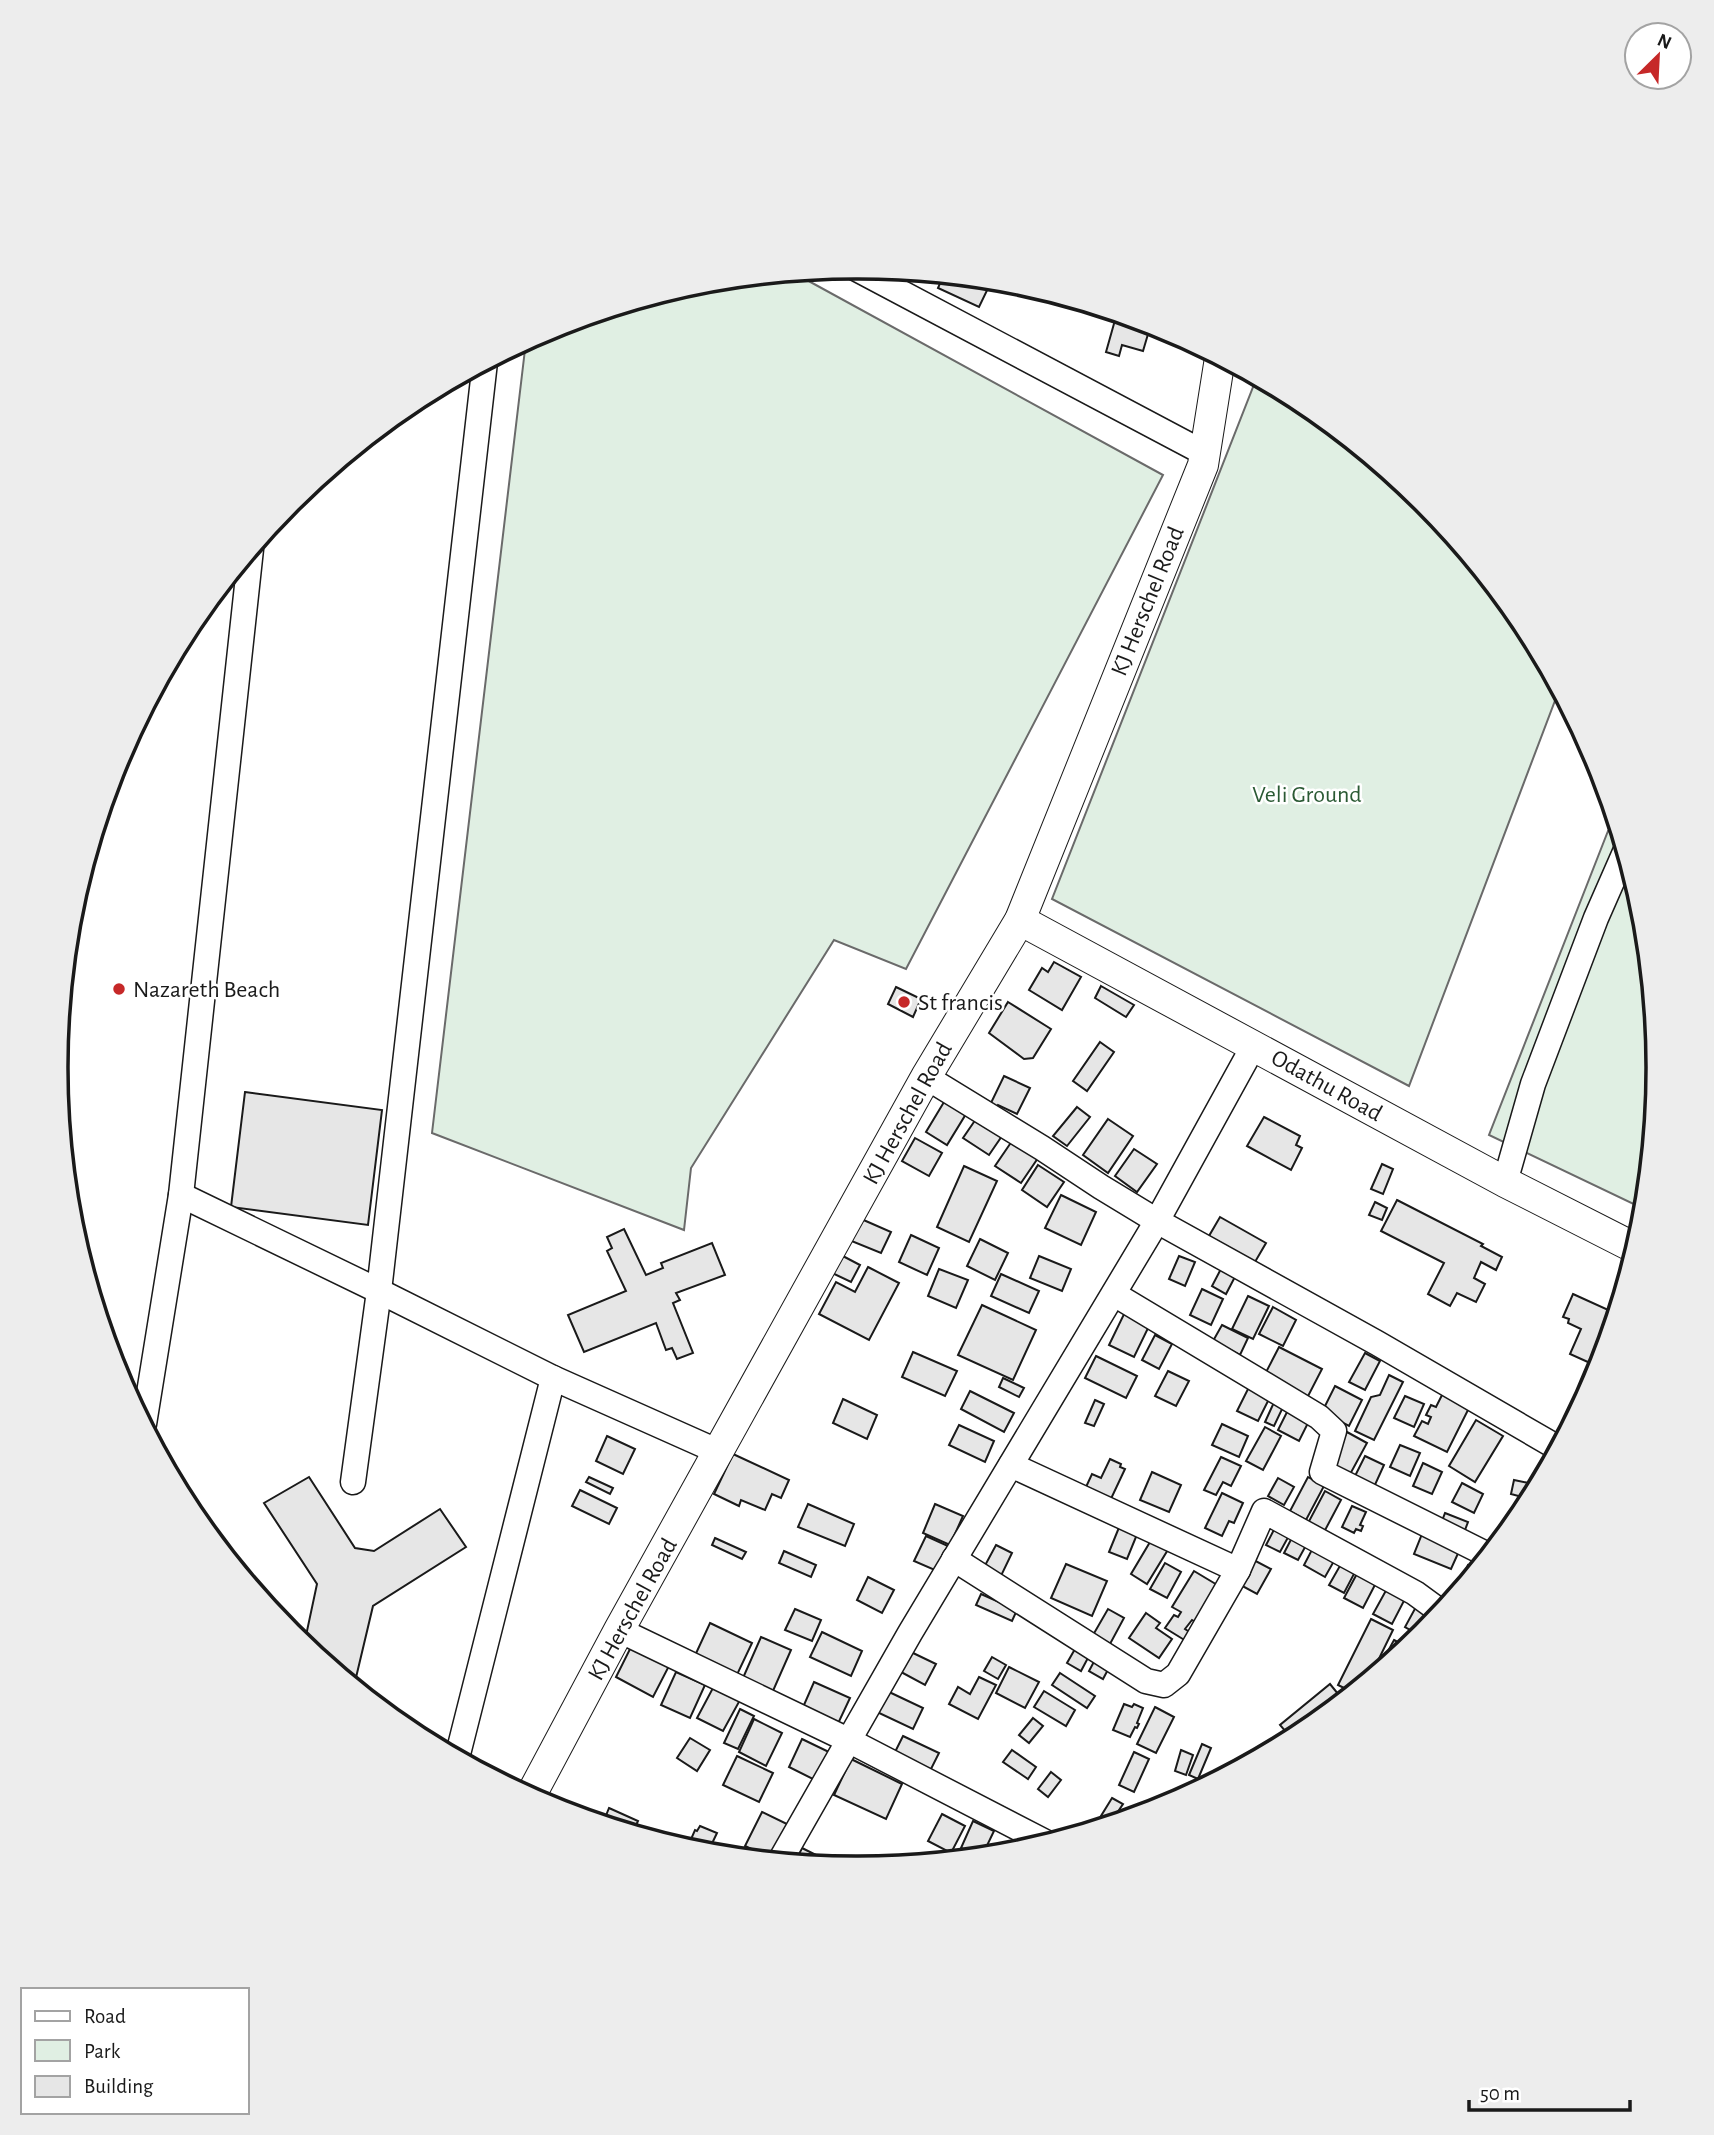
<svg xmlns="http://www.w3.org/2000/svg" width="1714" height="2135" viewBox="0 0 1714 2135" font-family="'Alegreya Sans',sans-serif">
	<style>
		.green { fill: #e0efe3; stroke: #6a6a6a; stroke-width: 2 }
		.building { fill: #e6e6e6; stroke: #1a1a1a; stroke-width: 2 }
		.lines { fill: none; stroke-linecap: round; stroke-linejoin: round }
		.minor-casing { stroke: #1a1a1a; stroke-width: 27 }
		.major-casing { stroke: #1a1a1a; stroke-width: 32 }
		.minor { stroke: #fff; stroke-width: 24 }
		.major { stroke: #fff; stroke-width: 30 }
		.poi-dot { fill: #c62828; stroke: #fff; stroke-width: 2.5 }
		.labels { text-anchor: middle; stroke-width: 5; stroke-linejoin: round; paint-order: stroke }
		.street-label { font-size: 24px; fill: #1a1a1a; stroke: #fff }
		.park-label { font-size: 24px; fill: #2b5a34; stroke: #fff }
		.poi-label { font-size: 24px; fill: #1a1a1a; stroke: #fff; text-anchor: start }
		.rim { fill: none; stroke: #1a1a1a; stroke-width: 3.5 }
	</style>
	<rect width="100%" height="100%" fill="#fff"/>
	<g class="green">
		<path d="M794 273 1163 475 906 969 834 940 691 1168 684 1230 432 1133 526 341 551 327 701 282Z"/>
		<path d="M1257 377 1302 402 1424 501 1523 623 1559 690 1409 1086 1052 899Z"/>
		<path d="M1608 831 1620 836 1643 912 1658 1068 1644 1209 1489 1135Z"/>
	</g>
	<g class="building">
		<path d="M934 274 992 280 979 307 938 288 942 279Z"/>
		<path d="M1117 313 1151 324 1143 351 1122 345 1119 356 1106 352Z"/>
		<path d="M1054 962 1081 977 1062 1010 1029 990 1042 968 1048 972Z"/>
		<path d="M1101 986 1134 1005 1126 1017 1095 998Z"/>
		<path d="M896 987 921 999 913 1017 888 1004Z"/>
		<path d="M1008 1002 1051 1029 1033 1058 1024 1059 989 1033Z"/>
		<path d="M1100 1042 1114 1052 1087 1091 1073 1081Z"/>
		<path d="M1004 1076 1030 1088 1017 1114 998 1105 995 1110 989 1107Z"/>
		<path d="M245 1092 382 1110 368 1225 231 1207Z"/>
		<path d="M947 1097 969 1109 947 1145 926 1132Z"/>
		<path d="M1077 1107 1090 1117 1067 1146 1053 1136Z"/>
		<path d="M978 1116 1004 1133 989 1155 963 1138Z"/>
		<path d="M1264 1117 1300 1136 1296 1145 1302 1148 1291 1170 1247 1146Z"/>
		<path d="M1108 1119 1133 1136 1108 1173 1083 1155Z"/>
		<path d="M915 1138 942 1153 929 1176 902 1161Z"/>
		<path d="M1012 1141 1038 1158 1021 1183 995 1166Z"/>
		<path d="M1134 1149 1157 1164 1137 1192 1115 1176Z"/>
		<path d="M1382 1164 1393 1169 1383 1194 1371 1189Z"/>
		<path d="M1038 1165 1064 1182 1047 1207 1022 1190Z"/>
		<path d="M964 1166 997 1181 969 1242 937 1227Z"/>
		<path d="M1061 1195 1096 1212 1081 1245 1045 1228Z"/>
		<path d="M1397 1200 1483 1244 1481 1246 1502 1257 1496 1270 1481 1262 1474 1278 1485 1284 1476 1302 1457 1293 1450 1306 1428 1294 1444 1263 1381 1231Z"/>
		<path d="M1375 1202 1387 1208 1382 1220 1369 1215Z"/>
		<path d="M1220 1217 1266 1243 1255 1262 1209 1236Z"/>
		<path d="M859 1218 891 1232 881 1253 849 1240Z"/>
		<path d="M624 1229 646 1275 663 1268 661 1263 712 1243 725 1275 676 1293 680 1300 673 1303 693 1353 677 1359 672 1348 666 1350 656 1323 584 1352 568 1315 626 1291 607 1251 612 1248 607 1237Z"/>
		<path d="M911 1235 939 1248 927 1275 899 1262Z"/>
		<path d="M980 1239 1008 1253 995 1280 967 1266Z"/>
		<path d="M839 1254 860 1265 851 1282 830 1272Z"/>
		<path d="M1039 1256 1071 1269 1062 1291 1030 1278Z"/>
		<path d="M1179 1256 1195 1262 1185 1286 1169 1279Z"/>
		<path d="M1223 1265 1237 1273 1226 1294 1212 1286Z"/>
		<path d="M868 1267 899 1283 869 1340 819 1314 836 1282 855 1292Z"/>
		<path d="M939 1269 968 1280 956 1308 928 1296Z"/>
		<path d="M1001 1274 1039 1291 1029 1313 991 1296Z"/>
		<path d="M1202 1289 1223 1299 1211 1325 1190 1315Z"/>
		<path d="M1573 1294 1615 1313 1599 1367 1570 1354 1581 1329 1568 1323 1569 1319 1563 1317Z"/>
		<path d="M1248 1296 1269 1306 1253 1339 1232 1329Z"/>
		<path d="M982 1305 1036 1330 1013 1380 958 1355Z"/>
		<path d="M1273 1307 1296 1320 1283 1346 1259 1334Z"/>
		<path d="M1126 1310 1151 1322 1134 1357 1109 1345Z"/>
		<path d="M1222 1325 1248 1338 1240 1355 1213 1341Z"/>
		<path d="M1155 1335 1172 1344 1159 1369 1142 1360Z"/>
		<path d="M1279 1347 1322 1369 1305 1402 1262 1380Z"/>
		<path d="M913 1352 957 1371 945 1396 902 1377Z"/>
		<path d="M1365 1353 1380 1361 1365 1390 1349 1382Z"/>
		<path d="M1096 1356 1137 1376 1126 1398 1085 1378Z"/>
		<path d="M1168 1371 1189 1381 1176 1406 1155 1396Z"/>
		<path d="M1389 1375 1403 1382 1374 1440 1355 1431 1371 1397 1380 1395Z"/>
		<path d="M1003 1378 1024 1388 1019 1397 999 1387Z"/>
		<path d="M1250 1385 1271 1395 1258 1421 1237 1411Z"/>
		<path d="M1335 1386 1362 1400 1349 1426 1322 1412Z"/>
		<path d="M970 1391 1014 1413 1004 1432 961 1409Z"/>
		<path d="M1443 1393 1470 1406 1447 1452 1414 1436 1422 1421 1428 1424 1431 1417 1426 1415 1431 1405 1436 1407Z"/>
		<path d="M1405 1396 1424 1404 1414 1427 1394 1418Z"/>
		<path d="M1276 1398 1285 1403 1274 1426 1265 1422Z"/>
		<path d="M843 1399 877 1415 867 1439 833 1423Z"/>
		<path d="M1095 1400 1104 1404 1094 1426 1085 1423Z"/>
		<path d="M1291 1404 1312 1415 1299 1441 1278 1430Z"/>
		<path d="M1476 1420 1503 1436 1475 1482 1449 1466Z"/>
		<path d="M1222 1424 1248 1436 1239 1457 1212 1445Z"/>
		<path d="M959 1425 994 1441 985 1462 949 1445Z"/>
		<path d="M1265 1427 1281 1436 1263 1470 1246 1461Z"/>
		<path d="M1347 1432 1367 1443 1348 1478 1328 1468Z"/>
		<path d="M607 1436 635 1449 623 1474 596 1461Z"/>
		<path d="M1400 1445 1420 1453 1410 1476 1390 1467Z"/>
		<path d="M733 1454 789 1480 781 1498 772 1494 765 1510 741 1500 739 1506 714 1494Z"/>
		<path d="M1365 1456 1384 1465 1374 1487 1354 1478Z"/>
		<path d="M1221 1457 1241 1466 1231 1486 1223 1482 1216 1495 1204 1490Z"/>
		<path d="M1110 1459 1121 1464 1120 1467 1125 1469 1109 1503 1086 1487 1092 1474 1101 1478Z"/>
		<path d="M1423 1463 1442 1472 1432 1494 1413 1486Z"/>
		<path d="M1152 1472 1181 1485 1169 1512 1140 1500Z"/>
		<path d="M309 1477 355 1548 374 1551 440 1509 466 1547 373 1606 354 1686 304 1645 317 1584 264 1503Z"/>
		<path d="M589 1477 613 1488 610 1494 586 1482Z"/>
		<path d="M1308 1477 1324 1486 1306 1520 1290 1511Z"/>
		<path d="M1278 1478 1294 1487 1284 1505 1268 1496Z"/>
		<path d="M1514 1480 1538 1485 1530 1499 1511 1494Z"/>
		<path d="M1462 1483 1483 1494 1474 1513 1452 1502Z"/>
		<path d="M580 1490 617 1508 609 1524 572 1506Z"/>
		<path d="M1325 1491 1341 1500 1323 1534 1307 1525Z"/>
		<path d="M1222 1493 1243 1503 1234 1523 1229 1521 1222 1536 1205 1528Z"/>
		<path d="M808 1504 854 1524 845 1546 798 1527Z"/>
		<path d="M935 1504 963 1516 950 1545 923 1533Z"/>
		<path d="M1352 1506 1366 1512 1360 1525 1363 1526 1361 1531 1356 1529 1354 1533 1342 1527Z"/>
		<path d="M1445 1513 1468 1522 1462 1538 1439 1529Z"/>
		<path d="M1277 1524 1291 1532 1280 1552 1266 1545Z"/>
		<path d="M1120 1525 1138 1532 1127 1559 1109 1552Z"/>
		<path d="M1295 1532 1309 1540 1298 1560 1284 1553Z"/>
		<path d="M1422 1534 1460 1549 1451 1569 1414 1554Z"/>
		<path d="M926 1536 948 1546 937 1571 914 1561Z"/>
		<path d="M1153 1537 1169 1548 1147 1584 1131 1574Z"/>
		<path d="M715 1538 746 1552 742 1559 712 1545Z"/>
		<path d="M1316 1542 1338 1554 1325 1577 1304 1565Z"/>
		<path d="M996 1545 1012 1553 999 1580 982 1571Z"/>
		<path d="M784 1551 816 1565 811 1577 779 1563Z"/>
		<path d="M1248 1557 1271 1569 1257 1594 1235 1582Z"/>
		<path d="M1165 1563 1181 1572 1167 1598 1150 1589Z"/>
		<path d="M1066 1564 1107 1581 1092 1616 1051 1598Z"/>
		<path d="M1341 1564 1355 1572 1344 1593 1329 1585Z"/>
		<path d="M1468 1565 1477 1569 1455 1595H1454Z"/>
		<path d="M1360 1568 1378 1579 1363 1608 1344 1598Z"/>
		<path d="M1194 1571 1224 1589 1202 1626 1192 1620 1185 1629 1191 1633 1186 1641 1165 1628 1174 1615 1178 1617 1181 1612 1172 1607Z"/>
		<path d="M868 1577 894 1590 882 1613 857 1600Z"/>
		<path d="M1389 1585 1407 1595 1392 1624 1373 1614Z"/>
		<path d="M981 1594 1017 1610 1012 1621 976 1605Z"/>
		<path d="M1417 1605 1438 1616 1421 1636 1405 1627Z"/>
		<path d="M795 1609 821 1620 812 1641 785 1630Z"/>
		<path d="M1108 1609 1124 1618 1110 1644 1093 1635Z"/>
		<path d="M1146 1613 1160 1623 1156 1628 1172 1639 1159 1658 1129 1638Z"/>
		<path d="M1371 1619 1393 1630 1369 1679 1352 1692 1338 1685Z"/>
		<path d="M710 1623 752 1643 734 1681 692 1662Z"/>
		<path d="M822 1632 862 1651 851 1676 810 1657Z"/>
		<path d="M761 1637 791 1650 769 1700 739 1687Z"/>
		<path d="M1394 1640 1407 1647 1384 1666 1381 1664Z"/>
		<path d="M632 1645 670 1664 653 1697 616 1677Z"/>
		<path d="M1075 1649 1089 1656 1081 1671 1067 1663Z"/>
		<path d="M911 1652 936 1664 925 1685 901 1672Z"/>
		<path d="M1097 1656 1111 1664 1103 1679 1089 1671Z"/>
		<path d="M992 1657 1006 1665 998 1679 984 1671Z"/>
		<path d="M1009 1667 1039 1682 1025 1708 996 1693Z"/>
		<path d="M676 1672 705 1685 690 1718 661 1705Z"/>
		<path d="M1060 1673 1095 1696 1087 1708 1052 1685Z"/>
		<path d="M979 1677 996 1685 978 1719 949 1704 958 1687 970 1694Z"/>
		<path d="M814 1682 850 1698 835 1730 800 1714Z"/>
		<path d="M1330 1684 1343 1700 1302 1734 1292 1739 1280 1725Z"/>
		<path d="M714 1686 740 1700 723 1731 697 1718Z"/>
		<path d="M887 1691 923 1708 913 1729 877 1712Z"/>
		<path d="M1044 1691 1075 1710 1066 1726 1034 1707Z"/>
		<path d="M1124 1704 1132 1707 1134 1704 1143 1708 1137 1723 1139 1724 1137 1728 1135 1727 1130 1737 1113 1730Z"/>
		<path d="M1155 1707 1174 1717 1156 1753 1137 1744Z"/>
		<path d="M740 1709 754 1716 738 1749 724 1743Z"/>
		<path d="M1033 1718 1043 1726 1029 1743 1019 1735Z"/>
		<path d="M754 1719 782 1733 766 1766 739 1752Z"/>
		<path d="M903 1736 939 1753 928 1775 892 1758Z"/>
		<path d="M690 1738 710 1750 697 1771 677 1758Z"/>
		<path d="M802 1739 831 1753 817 1781 789 1767Z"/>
		<path d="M1202 1744 1211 1748 1198 1779 1189 1775Z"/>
		<path d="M1012 1750 1036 1767 1028 1779 1003 1762Z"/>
		<path d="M1181 1750 1193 1755 1186 1775 1175 1771Z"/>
		<path d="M1134 1752 1149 1759 1134 1792 1119 1785Z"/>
		<path d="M737 1756 773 1773 759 1802 723 1785Z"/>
		<path d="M851 1759 902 1784 886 1819 834 1795Z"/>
		<path d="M1051 1772 1061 1780 1048 1797 1038 1789Z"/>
		<path d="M1112 1798 1123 1804 1111 1822 1101 1816Z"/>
		<path d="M609 1808 638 1821 633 1832 603 1823Z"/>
		<path d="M762 1812 789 1825 773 1859 745 1846Z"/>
		<path d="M942 1814 965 1826 951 1853 928 1841Z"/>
		<path d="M973 1821 994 1831 982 1856 961 1848Z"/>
		<path d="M700 1826 717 1833 707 1854 689 1849 690 1847 688 1846 695 1830 697 1831Z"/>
		<path d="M802 1848 826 1860 823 1865 795 1862Z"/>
		<path d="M846 1857 864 1868 840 1867Z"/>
	</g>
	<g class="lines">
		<defs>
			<g id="minor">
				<path d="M853 267 1206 454"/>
				<path d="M926 1077 1042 1148 1101 1187 1157 1221 1377 1343 1558 1448"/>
				<path d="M1505 1182 1533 1084 1596 918 1625 852"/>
				<path d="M181 1195 379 1291 553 1378 719 1452"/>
				<path d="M1114 1294 1319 1417 1334 1431 1322 1472 1488 1555"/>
				<path d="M144 1424 181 1195 251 549"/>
				<path d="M1011 1465 1238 1570"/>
				<path d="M353 1482 379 1291 485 362"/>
				<path d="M954 1559 1146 1681 1164 1685 1178 1674 1238 1570 1264 1511 1415 1593 1441 1612"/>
				<path d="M619 1630 848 1740 1047 1843"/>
				<path d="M457 1758 553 1378"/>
				<path d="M780 1861 910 1633 1157 1221 1254 1045"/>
			</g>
			<g id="major">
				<path d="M1020 920 1505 1182 1635 1248"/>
				<path d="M530 1797 619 1630 926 1077 1020 920 1203 465 1220 358"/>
			</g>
		</defs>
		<use href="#minor" class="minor-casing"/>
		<use href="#major" class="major-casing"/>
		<use href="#minor" class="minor"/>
		<use href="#major" class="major"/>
	</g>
	<g class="poi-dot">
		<circle cx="119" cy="989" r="7"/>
		<circle cx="904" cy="1002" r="7"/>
	</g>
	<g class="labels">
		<g class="street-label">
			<text transform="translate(1147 601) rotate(-68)" y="8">KJ Herschel Road</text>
			<text transform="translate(1327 1085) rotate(29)" y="8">Odathu Road</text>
			<text transform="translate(907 1113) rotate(-61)" y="8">KJ Herschel Road</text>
			<text transform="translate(632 1609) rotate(-61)" y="8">KJ Herschel Road</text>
		</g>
		<g class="park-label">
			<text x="1307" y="802">Veli Ground</text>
		</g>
		<g class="poi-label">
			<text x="133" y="997">Nazareth Beach</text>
			<text x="918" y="1010">St francis</text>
		</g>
	</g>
	<path d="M0 0H1714V2135H0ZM856 279H858A788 788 0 0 1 1646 1067V1068A788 788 0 0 1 858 1856H856A788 788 0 0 1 68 1068V1067A788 788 0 0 1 856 279Z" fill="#ededed" fill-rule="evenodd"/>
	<path class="rim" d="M856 279H858A788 788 0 0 1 1646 1067V1068A788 788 0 0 1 858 1856H856A788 788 0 0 1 68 1068V1067A788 788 0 0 1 856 279Z"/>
	<rect x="21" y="1988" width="228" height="126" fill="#ffffff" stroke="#a3a3a3" stroke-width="2"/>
	<rect x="35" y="2011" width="35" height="10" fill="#ffffff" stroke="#a3a3a3" stroke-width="2"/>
	<text x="84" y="2023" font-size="21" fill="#1a1a1a">Road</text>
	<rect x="35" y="2040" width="35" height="21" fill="#e0efe3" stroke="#a3a3a3" stroke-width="2"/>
	<text x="84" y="2058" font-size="21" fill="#1a1a1a">Park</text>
	<rect x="35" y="2076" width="35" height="21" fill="#e6e6e6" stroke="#a3a3a3" stroke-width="2"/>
	<text x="84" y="2093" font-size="21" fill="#1a1a1a">Building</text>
	<g transform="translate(1658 56) rotate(24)"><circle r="33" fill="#ffffff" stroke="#a3a3a3" stroke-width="2"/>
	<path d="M0-5L12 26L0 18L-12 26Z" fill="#c62828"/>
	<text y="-10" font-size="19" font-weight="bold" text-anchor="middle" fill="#1a1a1a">N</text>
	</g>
	<path d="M1469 2100v10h161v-10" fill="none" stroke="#1a1a1a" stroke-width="3.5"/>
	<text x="1480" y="2100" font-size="21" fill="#1a1a1a" stroke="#ffffff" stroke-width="5" paint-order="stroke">50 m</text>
</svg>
